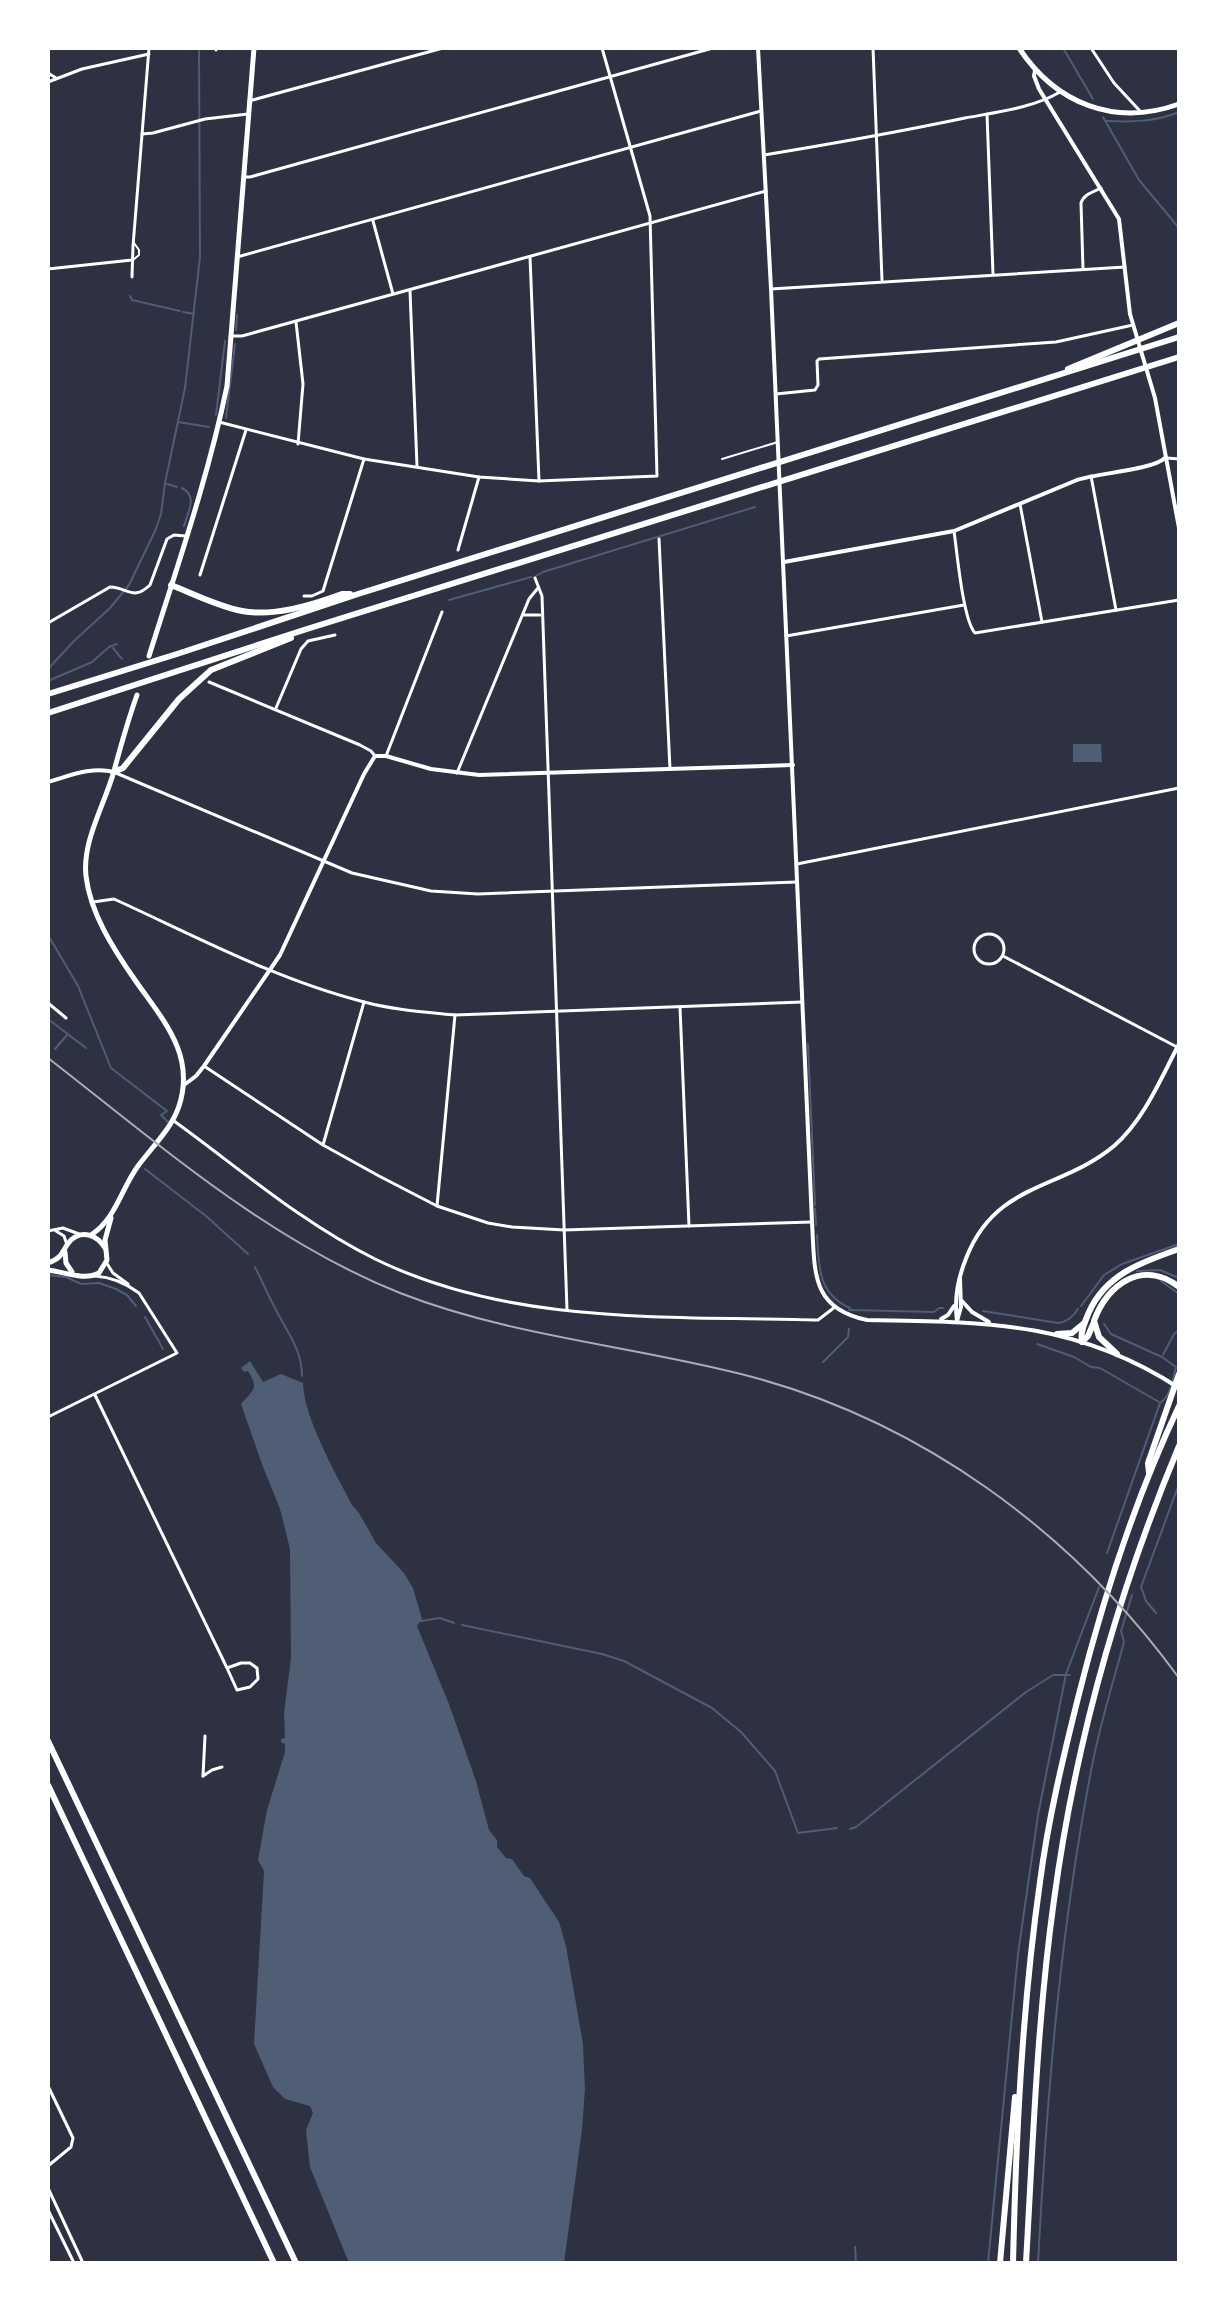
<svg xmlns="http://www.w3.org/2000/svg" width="1227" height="2311" viewBox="0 0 1227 2311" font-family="Mulish,sans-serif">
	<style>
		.water { fill: #4f5d75 }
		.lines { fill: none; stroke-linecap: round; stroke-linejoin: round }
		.stream { stroke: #4f5d75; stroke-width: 2 }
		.service { stroke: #fff; stroke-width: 2 }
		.minor { stroke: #fff; stroke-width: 3 }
		.tertiary { stroke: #fff; stroke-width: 4 }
		.secondary { stroke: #fff; stroke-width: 5 }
		.trunk { stroke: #fff; stroke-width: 6 }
		.motorway { stroke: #fff; stroke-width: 6 }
		.rail { stroke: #abadb3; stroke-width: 2 }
	</style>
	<rect width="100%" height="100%" fill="#2d3142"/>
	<g class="water">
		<path d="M1073 744H1101L1102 762H1073Z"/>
		<path d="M250 1361 263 1382 281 1374 303 1383C304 1418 335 1472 352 1505L359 1513 376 1543 404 1573 413 1588 422 1619 417 1626 449 1704 476 1781 489 1830 497 1840V1847L506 1858 512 1859 524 1876 530 1878 559 1922 566 1946 583 2044 585 2088 582 2130 564 2263H349L310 2167 306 2130 313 2113 310 2106 285 2099 273 2087 254 2044 264 1871 258 1860 267 1810 285 1752V1744L281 1742V1739L285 1738 284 1713 291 1658 290 1549 280 1509 263 1467 241 1404C254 1389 259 1389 248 1371L244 1372 241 1368Z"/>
	</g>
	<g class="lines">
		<g class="stream">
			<path d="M1063 48 1093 99"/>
			<path d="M1103 117 1139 180 1179 228"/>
			<path d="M1106 121C1132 122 1155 122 1179 112"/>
			<path d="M130 296 132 300 180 311"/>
			<path d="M183 312 194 314"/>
			<path d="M236 330 237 315"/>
			<path d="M216 415 225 341"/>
			<path d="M226 418 235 344"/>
			<path d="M178 422 209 427"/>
			<path d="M167 484 177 487"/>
			<path d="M182 488C198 496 188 512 184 526"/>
			<path d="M536 576 543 572 755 507"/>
			<path d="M449 600 531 577"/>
			<path d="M113 648 122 659"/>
			<path d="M48 669 74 641 110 608 129 585 155 531 161 514 165 483 185 388 200 257 199 48"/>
			<path d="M48 681 92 662 109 647 117 644"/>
			<path d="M48 935 78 986 111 1068 167 1111 161 1115 168 1122"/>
			<path d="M48 1019 86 1048"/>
			<path d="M808 1044 815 1205"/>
			<path d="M55 1049 67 1035"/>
			<path d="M145 1169 206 1216 248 1254"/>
			<path d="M815 1209 816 1225"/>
			<path d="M817 1235C819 1266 817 1293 850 1308"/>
			<path d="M1179 1254V1261"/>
			<path d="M255 1267C264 1285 272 1304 282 1321 292 1339 302 1354 302 1376"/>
			<path d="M1137 1271 1160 1270 1179 1278"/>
			<path d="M48 1275 66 1277 81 1284 99 1283 116 1289 127 1295 136 1306"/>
			<path d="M1161 1281 1179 1294"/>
			<path d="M1081 1306 1104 1275 1122 1264 1179 1244"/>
			<path d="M849 1310 934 1312 939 1308H943"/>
			<path d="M983 1311 1058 1323C1067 1322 1073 1317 1078 1309"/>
			<path d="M145 1317 163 1349"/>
			<path d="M1104 1324 1111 1334 1162 1357 1176 1367C1173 1379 1171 1396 1160 1403L1107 1553"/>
			<path d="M1037 1344 1074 1357 1091 1367 1100 1368 1159 1402"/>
			<path d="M1163 1355 1174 1334 1179 1330"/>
			<path d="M823 1362 848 1337 849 1329"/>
			<path d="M1156 1613 1146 1601 1141 1587 1179 1484"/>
			<path d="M421 1621 440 1618 454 1623"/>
			<path d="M462 1625 602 1654 624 1661 712 1708 741 1732 775 1771 798 1833 837 1828"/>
			<path d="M850 1829 856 1827 1026 1692 1053 1675H1070"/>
			<path d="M855 2247 856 2263"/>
			<path d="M988 2263 1018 1954 1038 1815 1066 1674 1099 1587"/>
			<path d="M1038 2263C1047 2096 1060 1930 1092 1766 1100 1724 1113 1683 1124 1642L1121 1631 1132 1595"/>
		</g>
		<g class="service">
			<path d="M133 260 139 255V250L134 243"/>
			<path d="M722 459 778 442"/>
		</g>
		<g class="minor">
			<path d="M873 48 882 280"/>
			<path d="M1091 48 1114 83 1140 111"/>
			<path d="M216 50V48"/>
			<path d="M48 73 56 78"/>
			<path d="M48 82 82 69 149 54"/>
			<path d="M249 101 443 48"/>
			<path d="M987 114 993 274"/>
			<path d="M142 134 153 133 205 119 248 114"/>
			<path d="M764 155C831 144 898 132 965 118 997 112 1033 108 1060 92"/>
			<path d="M243 177H250L713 48"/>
			<path d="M373 221 393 294"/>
			<path d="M237 257 761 111"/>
			<path d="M530 257 539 481"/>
			<path d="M48 269 132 260"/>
			<path d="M1083 269 1081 203C1084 194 1093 192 1101 188"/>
			<path d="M132 277 133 246 149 48"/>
			<path d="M771 289 1125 267"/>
			<path d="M410 291 417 466"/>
			<path d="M296 322 303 384 298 444"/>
			<path d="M230 336H242L766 191"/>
			<path d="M776 394 815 390 818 385 817 361 819 359 1056 342 1133 325"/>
			<path d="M219 422 364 459 479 477 539 481 657 476 650 216 602 48"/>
			<path d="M1167 458 1179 459"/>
			<path d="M1091 476 1116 610"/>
			<path d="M1020 504 1042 622"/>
			<path d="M954 531C957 552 963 620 975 633L1179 600"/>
			<path d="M659 539 670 769"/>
			<path d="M458 550 479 477"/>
			<path d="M200 575 246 430"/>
			<path d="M535 578 542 596 567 1310"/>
			<path d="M304 596H312L323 591 364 459"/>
			<path d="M524 615H540"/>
			<path d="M48 623 110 587C129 588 133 601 150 585L167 539 174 535 185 536"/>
			<path d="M786 636 964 605"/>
			<path d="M209 682 360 745 371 751 375 756"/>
			<path d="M276 708 301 649 308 641 335 635"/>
			<path d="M386 756 442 612"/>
			<path d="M116 773 352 873 431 891 478 894 797 882"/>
			<path d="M457 773 529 599 538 588"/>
			<path d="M797 864 1179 788"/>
			<path d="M93 902 114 899C195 936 277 980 364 1002 394 1010 425 1012 455 1015L802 1002"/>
			<circle cx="989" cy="949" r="15"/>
			<path d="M1003 956 1177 1047"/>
			<path d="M48 1003 66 1018"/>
			<path d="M680 1007 689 1226"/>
			<path d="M204 1066 323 1145 379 1176 437 1206 488 1223 512 1227 564 1230 812 1222"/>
			<path d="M174 1121C239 1168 302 1223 375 1259 512 1326 669 1316 818 1320L835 1307"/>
			<path d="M323 1145 364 1002"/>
			<path d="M437 1206 455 1015"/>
			<path d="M48 1231 63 1228 79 1234"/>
			<path d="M56 1231 64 1236 66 1242"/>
			<path d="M106 1262 113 1273 128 1284"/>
			<path d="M95 1395C139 1486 183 1577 227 1668L237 1690 250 1687 258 1679 257 1668 250 1663H241L227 1668"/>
			<path d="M48 1417 177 1353 139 1293C127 1284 111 1277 95 1276"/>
			<path d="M203 1776 205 1736"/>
			<path d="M203 1776 212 1770 222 1767"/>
			<path d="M48 2086 73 2138 71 2147 48 2166"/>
			<path d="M48 2188 83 2263"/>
			<path d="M48 2210 74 2263"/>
		</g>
		<g class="tertiary">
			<path d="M758 48 771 289 812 1222C815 1271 810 1308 867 1320 986 1322 1076 1321 1179 1388"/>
			<path d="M1035 70 1034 76 1039 89 1119 219 1130 314 1155 398 1179 528"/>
			<path d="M784 562 954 531 1077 480C1098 473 1152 470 1165 458"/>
			<path d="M48 782C69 776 92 766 114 772"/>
			<path d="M184 1085 196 1076 204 1066 280 955 364 774 375 756H386L431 769 479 775 793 765"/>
			<path d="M962 1301 972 1312 989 1322"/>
			<path d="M941 1319 948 1315 954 1306"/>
			<path d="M957 1321C954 1297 958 1278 967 1256 997 1182 1061 1190 1114 1146 1144 1120 1161 1078 1179 1044"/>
			<path d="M957 1321 961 1307 960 1279"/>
		</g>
		<g class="secondary">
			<path d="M1019 48C1056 104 1115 127 1179 104"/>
			<path d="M149 656C177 567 208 478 227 386L254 48"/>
			<path d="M91 1235C116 1219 121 1189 138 1166 152 1147 172 1128 179 1106 196 1054 162 1019 135 980 114 950 90 913 86 876 82 841 105 804 114 771 121 745 128 720 137 695"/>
			<path d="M65 1252 66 1263 72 1272"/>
			<path d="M48 1263C65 1257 61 1250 71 1240 83 1229 98 1236 105 1248"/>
			<path d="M48 1270C65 1272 84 1281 99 1273L107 1260 105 1240 111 1218"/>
		</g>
		<g class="trunk">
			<path d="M1057 1334 1072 1333 1083 1324"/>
			<path d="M1082 1342C1080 1332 1085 1322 1089 1312 1106 1274 1142 1262 1179 1249"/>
			<path d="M1082 1342 1088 1336 1094 1322"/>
			<path d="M1117 1354 1099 1337 1094 1321C1107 1284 1143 1259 1179 1287"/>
			<path d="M1149 1473 1148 1463 1179 1374"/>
			<path d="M1000 2263 1015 2097"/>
			<path d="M1013 2263C1016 2136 1022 2008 1040 1882 1048 1820 1063 1758 1078 1698 1103 1598 1135 1499 1179 1406"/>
			<path d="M1026 2263C1033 2142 1037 2021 1054 1900 1075 1744 1118 1592 1179 1446"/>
		</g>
		<g class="motorway">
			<path d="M1068 369 1179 323"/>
			<path d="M171 585C194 594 217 606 242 611 274 617 312 605 342 594H350"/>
			<path d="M48 694 177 654 358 594 1179 337"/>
			<path d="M48 713 307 629 1179 357"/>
			<path d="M114 772 123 768 179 699 211 670 291 638"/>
			<path d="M48 1741 296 2263"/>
			<path d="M48 1785 274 2263"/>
		</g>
		<path class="rail" d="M48 1058C159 1144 267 1240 400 1293 510 1336 627 1345 741 1374 919 1419 1072 1531 1179 1678"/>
	</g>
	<rect width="1227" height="2311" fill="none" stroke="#ffffff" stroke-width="100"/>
</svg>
